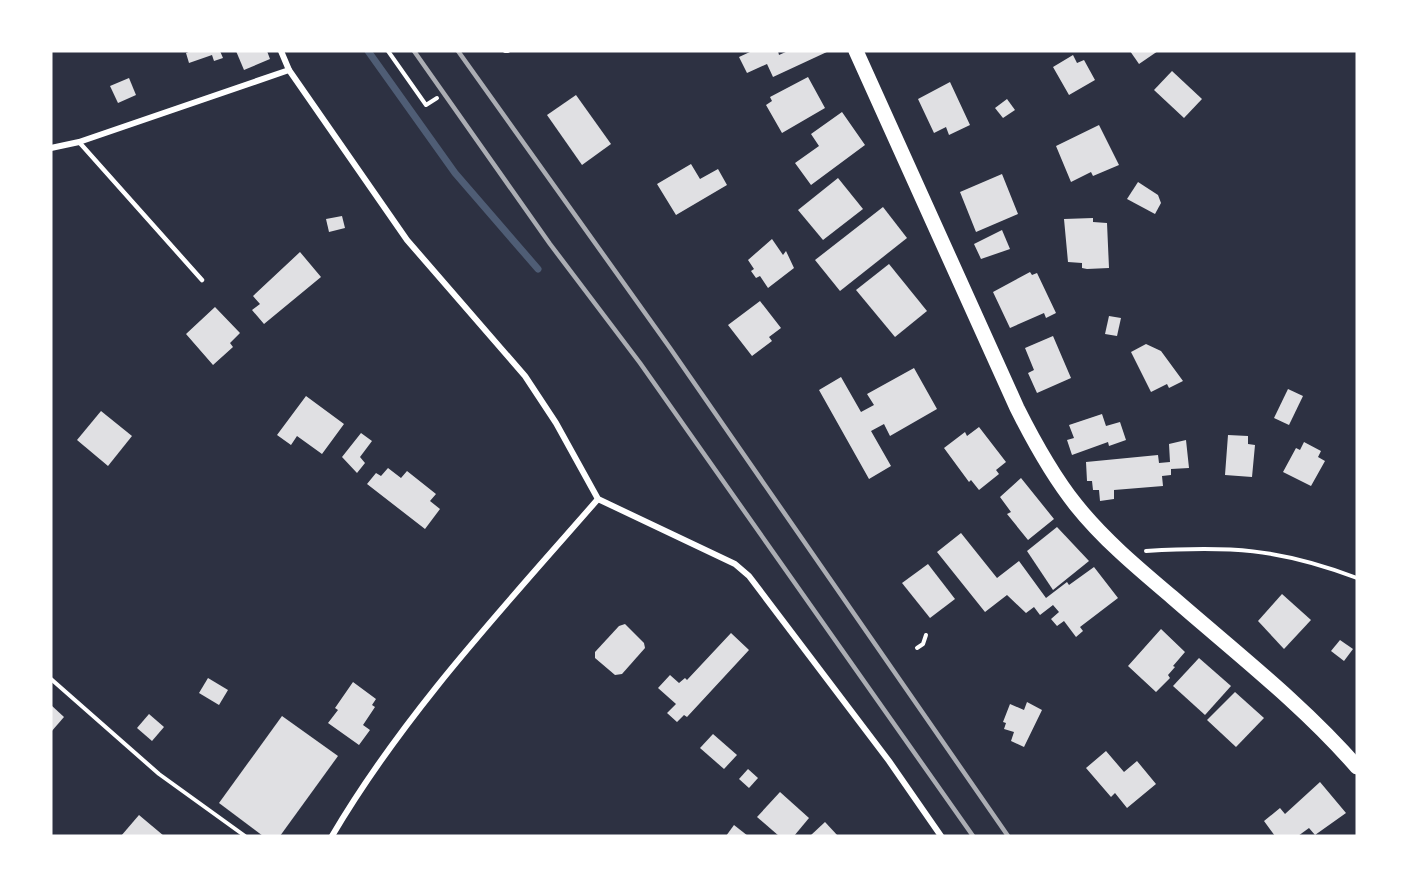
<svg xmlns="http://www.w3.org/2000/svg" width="1408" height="887" viewBox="0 0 1408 887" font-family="'Asap Condensed',sans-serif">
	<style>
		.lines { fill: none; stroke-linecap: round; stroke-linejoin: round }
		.stream { stroke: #4f5d75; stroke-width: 7 }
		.building { fill: #e0e0e3 }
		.path { stroke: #fff; stroke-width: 4 }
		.service { stroke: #fff; stroke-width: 4.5 }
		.minor { stroke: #fff; stroke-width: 6 }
		.primary { stroke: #fff; stroke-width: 15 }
		.rail { stroke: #abadb3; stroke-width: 4.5 }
	</style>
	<rect width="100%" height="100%" fill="#2d3142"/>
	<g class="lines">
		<path class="stream" d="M368 51 455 173 538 269"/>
	</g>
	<g class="building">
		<path d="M191 51H220L223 58 214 61 212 55 189 63 186 53Z"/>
		<path d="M236 51H267L270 59 244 70Z"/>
		<path d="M752 51H778L779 55 788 51H829L773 77 767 64 747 73 739 57Z"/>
		<path d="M1130 51H1158L1139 64Z"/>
		<path d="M1073 55 1077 63 1084 60 1095 80 1069 95 1053 67Z"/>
		<path d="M1172 71 1202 99 1184 118 1154 90Z"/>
		<path d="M808 77 825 108 782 133 766 105 772 101 770 97Z"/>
		<path d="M129 78 136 95 118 103 110 86Z"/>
		<path d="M950 82 970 125 949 135 946 127 934 133 918 99Z"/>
		<path d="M576 95 611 144 582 165 547 115Z"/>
		<path d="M1007 99 1015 110 1003 118 995 108Z"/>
		<path d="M842 112 865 145 811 185 795 163 819 146 811 134Z"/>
		<path d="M1099 125 1119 165 1093 176 1091 172 1071 182 1056 146Z"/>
		<path d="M691 164 700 179 718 169 727 185 676 215 657 184Z"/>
		<path d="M1002 174 1018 214 976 232 960 192Z"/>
		<path d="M838 178 863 209 823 240 798 210Z"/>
		<path d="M1138 182 1158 195 1161 203 1155 214 1127 199Z"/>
		<path d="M883 207 907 238 840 291 815 260Z"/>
		<path d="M342 216 345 228 329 232 326 219Z"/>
		<path d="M1093 218V222L1107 223 1109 268 1087 269 1082 268V263L1068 262 1064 219Z"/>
		<path d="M1002 230 1010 249 981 259 974 244Z"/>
		<path d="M772 239 783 255 786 251 794 268 768 288 760 276 756 278 751 271 754 269 748 260Z"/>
		<path d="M300 252 321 277 264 324 252 310 260 304 253 296Z"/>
		<path d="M889 264 927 311 895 337 856 290Z"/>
		<path d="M1030 272 1032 275 1037 273 1056 313 1046 318 1044 313 1010 328 993 292Z"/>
		<path d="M760 301 781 328 769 337 772 341 752 356 728 325Z"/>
		<path d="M215 307 240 333 230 343 233 347 213 365 186 334Z"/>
		<path d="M1109 316 1121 318 1117 336 1105 334Z"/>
		<path d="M1053 336 1071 378 1037 393 1028 373 1034 370 1025 348Z"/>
		<path d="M1146 344 1161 351 1183 381 1169 388 1167 384 1151 392 1131 352Z"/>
		<path d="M914 368 937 409 890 436 884 424 871 431 891 466 869 479 819 390 841 377 861 412 874 405 867 394Z"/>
		<path d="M1288 389 1303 396 1289 425 1274 418Z"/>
		<path d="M306 396 344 424 322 454 297 436 291 445 277 435Z"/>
		<path d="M101 411 132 436 108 466 77 440Z"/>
		<path d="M1102 414 1106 426 1120 422 1126 440 1109 446 1108 442 1072 455 1067 440 1074 438 1069 425Z"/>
		<path d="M979 427 1006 462 996 470 999 474 979 490 971 480 969 482 944 448 965 432 967 436Z"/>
		<path d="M361 433 372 441 360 457 365 463 357 473 342 457Z"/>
		<path d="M1228 435 1248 436V444L1255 445 1252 477 1225 475Z"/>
		<path d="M1186 440 1189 468 1171 469V475L1162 476 1163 486 1114 490V499L1100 501 1099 490H1093L1092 481H1087L1086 462 1158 455 1159 463 1170 462 1169 444Z"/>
		<path d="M1304 442 1321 451 1318 457 1325 461 1311 486 1283 472 1296 448 1300 450Z"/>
		<path d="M388 468 401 478 407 471 436 494 430 501 440 509 425 529 367 484 376 473 381 476Z"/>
		<path d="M1021 478 1054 519 1028 540 1007 514 1011 512 1000 497Z"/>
		<path d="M1057 527 1089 561 1053 590 1027 551Z"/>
		<path d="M961 533 997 578 1019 561 1046 598 1067 582 1069 585 1094 567 1118 598 1080 627 1083 631 1076 637 1064 621 1057 626 1051 619 1059 612 1053 605 1040 615 1034 607 1026 613 1007 595 985 612 937 552Z"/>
		<path d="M928 564 955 599 930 618 902 583Z"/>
		<path d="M1282 594 1311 620 1284 649 1258 621Z"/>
		<path d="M625 624 644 643 645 648 622 674 615 675 595 658V652L619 626Z"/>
		<path d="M1161 629 1185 652 1173 666 1175 667 1168 675 1170 678 1156 692 1128 666Z"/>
		<path d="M731 633 749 650 687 717 684 715 677 722 667 713 676 704 658 688 670 675 679 683 685 678 687 680Z"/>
		<path d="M1340 640 1353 649 1344 661 1331 651Z"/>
		<path d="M1199 658 1231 686 1205 715 1173 686Z"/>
		<path d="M208 678 228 690 219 705 199 693Z"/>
		<path d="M353 682 376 699 372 705 375 707 363 725 370 730 359 745 328 723 338 710 335 708Z"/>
		<path d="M1235 692 1264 718 1236 747 1207 720Z"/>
		<path d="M1027 702 1042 710 1024 747 1011 741 1014 732 1004 729 1006 723 1003 722 1010 704 1024 710Z"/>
		<path d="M51 705 64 717 51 732Z"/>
		<path d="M149 714 164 727 152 741 137 728Z"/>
		<path d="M282 716 338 756 280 836H263L219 803Z"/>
		<path d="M713 734 737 755 724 769 700 748Z"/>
		<path d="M1106 751 1124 772 1137 761 1156 784 1127 808 1115 793 1111 797 1086 768Z"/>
		<path d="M748 769 758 778 749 788 739 779Z"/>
		<path d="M1320 782 1346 813 1315 835 1309 828 1298 836H1275L1264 821 1280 808 1285 814Z"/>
		<path d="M780 792 809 818 794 836H779L757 817Z"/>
		<path d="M139 815 164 836H121Z"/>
		<path d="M825 822 838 836H810Z"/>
		<path d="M734 825 748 836H726Z"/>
	</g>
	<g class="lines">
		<g class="path">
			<path d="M388 51 426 105 437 98"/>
			<path d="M505 51H508"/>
			<path d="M1146 551C1229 546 1278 548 1357 578"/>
			<path d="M917 648 923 644 926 635"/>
			<path d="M51 679 159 774 245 836"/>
		</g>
		<path class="service" d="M79 142 202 280"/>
		<g class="minor">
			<path d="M281 51 289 70 407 240 525 376 556 423 598 499 735 564 749 576 889 761 941 836"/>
			<path d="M51 148 79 142 289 70"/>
			<path d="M332 836C405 712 504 607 598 499"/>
		</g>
		<path class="primary" d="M856 51 1017 408C1034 442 1052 475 1076 505 1104 540 1139 569 1172 597 1235 652 1302 704 1357 767"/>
		<g class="rail">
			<path d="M414 51 550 244 640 363 973 836"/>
			<path d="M458 51 670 348 1008 836"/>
		</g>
	</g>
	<rect width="1408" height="887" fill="none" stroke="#ffffff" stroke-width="105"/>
</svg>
